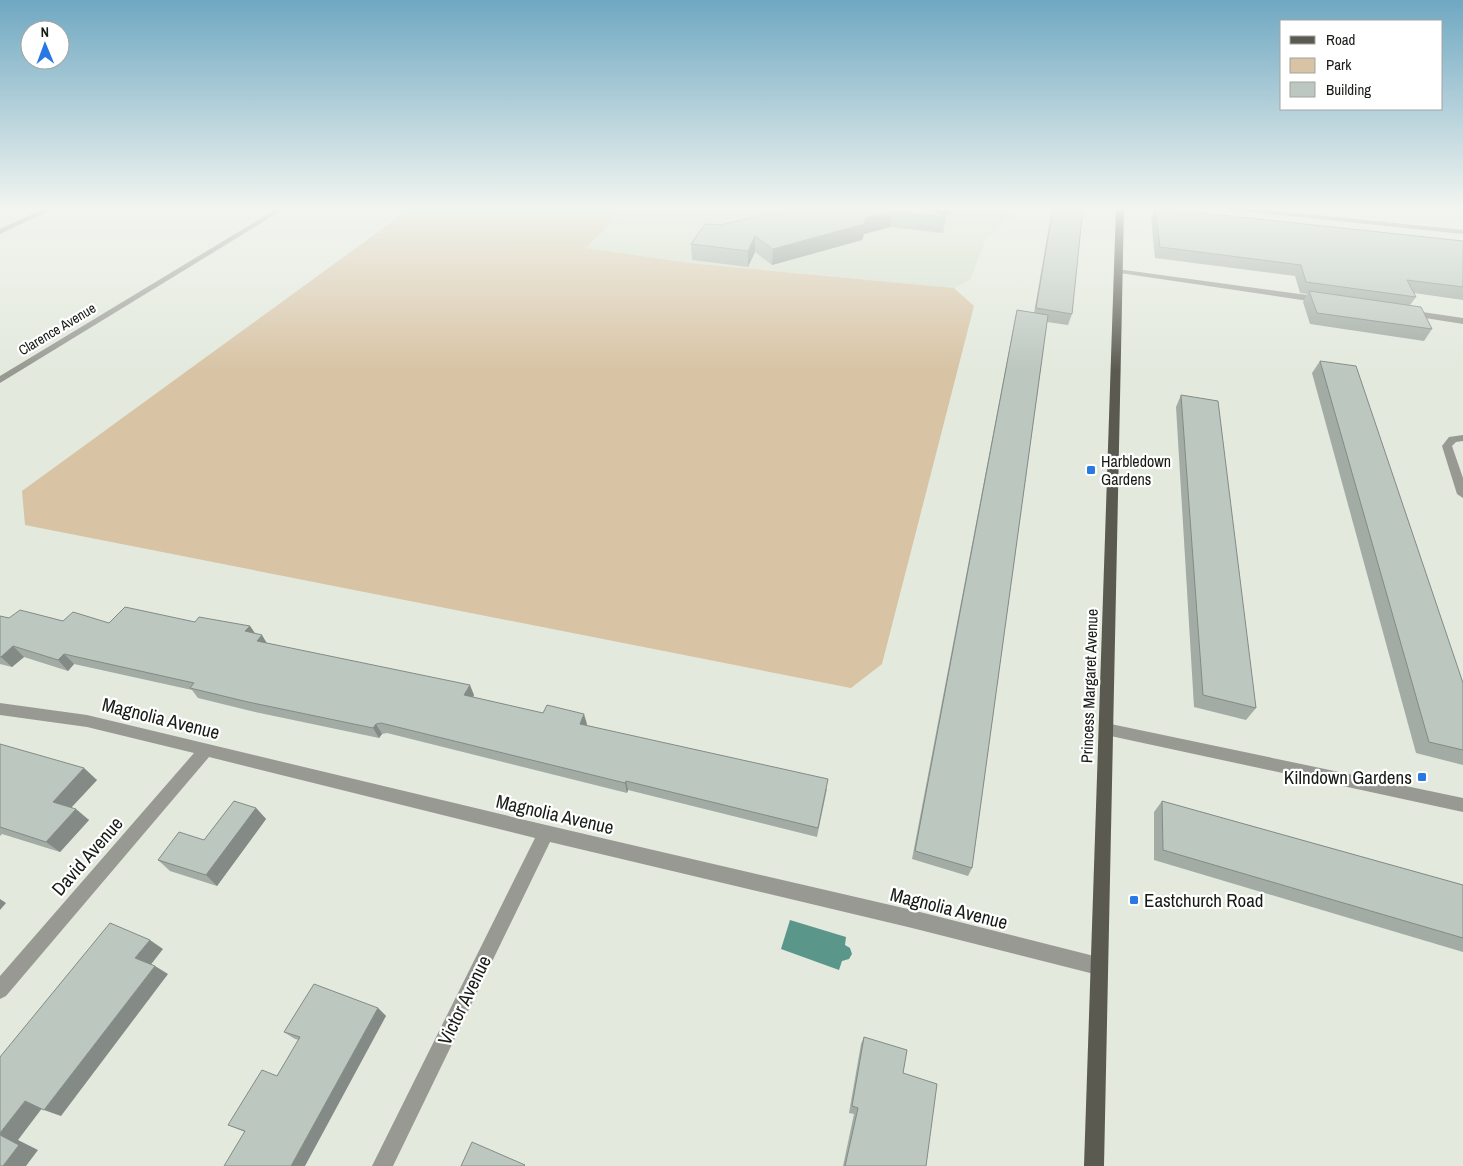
<svg xmlns="http://www.w3.org/2000/svg" width="1463" height="1166" viewBox="0 0 1463 1166" font-family="'Archivo Narrow',sans-serif">
	<style>
		.built { fill: #d5dfcc }
		.green { fill: #d8c3a4 }
		.water { fill: #5b968a }
		.lines { fill: none; stroke-linecap: round; stroke-linejoin: round }
		.minor { fill: #999994; fill-rule: evenodd }
		.major { fill: #5a5a50; fill-rule: evenodd }
		.wall { fill: #a2aba4 }
		.shaded-wall { fill: #848b86 }
		.building { fill: #bcc7bf; stroke: #848b86 }
		.poi-dot { fill: #2a78e3; stroke: #fff; stroke-width: 2 }
		.labels { text-anchor: middle; stroke-width: 4.5; stroke-linejoin: round; paint-order: stroke }
		.far-street-label { font-size: 14px; fill: #181b16; stroke: #fff }
		.poi-label { font-size: 16px; fill: #181b16; stroke: #fff; text-anchor: start }
		.street-label { font-size: 16px; fill: #181b16; stroke: #fff }
		.near-street-label { font-size: 19px; fill: #181b16; stroke: #fff }
		.near-poi-label { font-size: 19px; fill: #181b16; stroke: #fff; text-anchor: end }
	</style>
	<rect width="100%" height="100%" fill="#e3e9dd"/>
	<path class="built" d="M624 208H1012L1010 217 986 239 970 280 954 288 689 263 585 248Z"/>
	<path class="green" d="M411 208H624L586 248 689 263 954 288 974 306 882 664 851 688 25 525 22 491Z"/>
	<path class="water" d="M790 920 846 937 845 945 850 948 852 954 849 959 842 961 839 970 781 949Z"/>
	<g class="lines">
		<g class="minor">
			<path d="M46 208H55L0 234V229Z"/>
			<path d="M278 208H286L0 383V376Z"/>
			<path d="M1227 208H1247L1463 230V234L1230 210Z"/>
			<path d="M1117 269 1322 297 1326 300 1322 303 1120 273H1117Z"/>
			<path d="M1409 310 1463 318V324L1406 315V311Z"/>
			<path d="M1463 435V441L1456 442 1452 446 1463 478V498L1457 494 1442 446 1449 437Z"/>
			<path d="M0 703 87 715 546 825 912 910 1098 957 1104 960 1107 966 1104 972 1098 975 912 928 550 842 393 1166H372L535 838 209 757 6 996 0 999V976L194 753 87 727 0 715Z"/>
			<path d="M1106 723 1463 798V812L1106 735 1101 733 1099 729 1101 725Z"/>
		</g>
		<path class="major" d="M1116 208H1124L1104 1166H1084Z"/>
	</g>
	<g class="wall">
		<path d="M791 208H952L951 214 943 215 946 217 943 233 890 227 864 234 862 240 772 265 755 252 748 267 692 260 691 244Z"/>
		<path d="M1052 208H1083L1072 314 1068 325 1047 322 972 868 968 876 912 859 1015 319 1017 310 1034 313Z"/>
		<path d="M1155 208 1463 241V300L1414 293 1416 297 1410 305 1432 329 1424 341 1310 324 1303 302 1307 294 1300 293 1295 276 1155 258 1151 218Z"/>
		<path d="M1320 361 1463 683V765L1416 753 1312 373Z"/>
		<path d="M1181 395 1256 708 1246 720 1194 707 1176 407Z"/>
		<path d="M0 616 9 618 63 621 109 623 195 622 250 626 255 634 267 643 474 695 473 697 587 724 586 725 827 789 817 837 628 790 627 793 387 733 382 734 379 738 255 712 198 698 192 690 74 664 68 671 24 657 12 667 0 664Z"/>
		<path d="M0 744 97 780 71 808 89 820 60 852 2 834 0 836Z"/>
		<path d="M1162 801 1463 885V952L1154 860V812Z"/>
		<path d="M256 808 266 819 217 886 170 871 158 860 204 840Z"/>
		<path d="M378 1008 386 1016 245 1132 228 1125 277 1076 299 1040 295 1039 284 1032Z"/>
		<path d="M864 1037 903 1073 926 1166H843L854 1114 849 1113 861 1044Z"/>
	</g>
	<g class="shaded-wall">
		<path d="M922 208H952L951 214 938 216Z"/>
		<path d="M892 212 890 227 864 234 862 240 772 265 773 249 866 218Z"/>
		<path d="M755 236V252L748 267V251Z"/>
		<path d="M250 626 257 636 245 631Z"/>
		<path d="M262 635 268 645 257 641Z"/>
		<path d="M13 646 24 657 12 667 1 657Z"/>
		<path d="M64 654 74 664 68 671 58 660Z"/>
		<path d="M470 685 474 695 469 705 464 695Z"/>
		<path d="M584 714 587 724 582 734 580 724Z"/>
		<path d="M376 724 382 734 379 738 373 728Z"/>
		<path d="M84 768 97 780 66 813 53 802Z"/>
		<path d="M626 781 628 790 627 793 625 783Z"/>
		<path d="M256 808 266 819 217 886 206 875Z"/>
		<path d="M76 809 89 820 60 852 46 842Z"/>
		<path d="M0 899 6 903 0 910Z"/>
		<path d="M150 940 163 949 149 967 135 958Z"/>
		<path d="M155 966 168 974 61 1116 44 1110Z"/>
		<path d="M378 1008 386 1016 305 1166H291Z"/>
		<path d="M25 1101 43 1107 18 1140 38 1150 26 1166H3L0 1133Z"/>
	</g>
	<g class="building">
		<path d="M791 208H929L946 217 892 212 866 218 864 224 773 249 755 236 748 251 691 244 705 224 721 225Z"/>
		<path d="M1053 208H1083L1072 314 1036 308Z"/>
		<path d="M1155 208 1463 241V287L1407 280 1416 297 1306 282 1301 265 1160 247Z"/>
		<path d="M1309 291 1421 307 1432 329 1317 313Z"/>
		<path d="M1017 310 1048 315 972 868 915 851Z"/>
		<path d="M1320 361 1356 366 1463 683V750L1429 742Z"/>
		<path d="M1181 395 1218 401 1256 708 1203 695Z"/>
		<path d="M125 607 195 622 199 617 250 626 245 631 262 635 257 641 470 685 464 695 543 713 547 705 584 714 580 724 828 779 818 828 626 781 625 783 381 723 376 724 373 728 248 702 190 688 194 683 64 654 58 660 13 646 1 657H0V616L9 618 20 610 63 621 73 612 109 623Z"/>
		<path d="M0 744 84 768 53 802 76 809 46 842 0 827Z"/>
		<path d="M234 801 256 808 206 875 158 860 179 832 204 840Z"/>
		<path d="M1162 801 1463 885V938L1163 850Z"/>
		<path d="M110 923 150 940 135 958 155 966 44 1110 25 1101 0 1133V1057Z"/>
		<path d="M314 984 378 1008 291 1166H224L245 1131 228 1125 262 1070 277 1076 300 1037 284 1032Z"/>
		<path d="M864 1037 907 1050 903 1073 937 1084 926 1166H845L858 1108 852 1106Z"/>
		<path d="M0 1135 19 1145 3 1166H0Z"/>
		<path d="M472 1142 525 1165 524 1166H461Z"/>
	</g>
	<linearGradient id="sky" x2="0" y2="1"><stop stop-color="#6fa8c2"/><stop offset="0.56" stop-color="#f2f5f0"/><stop offset="1" stop-color="#f2f5f0" stop-opacity="0"/></linearGradient>
	<rect width="1463" height="371" fill="url(#sky)"/>
	<g class="poi-dot">
		<rect x="1086" y="465" width="10" height="10" rx="2.5"/>
		<rect x="1417" y="772" width="10" height="10" rx="2.5"/>
		<rect x="1129" y="895" width="10" height="10" rx="2.5"/>
	</g>
	<g class="labels">
		<g class="far-street-label">
			<text transform="translate(57 329) rotate(-31)" y="5">Clarence Avenue</text>
		</g>
		<g class="poi-label">
			<text x="1101" y="467">Harbledown<tspan x="1101" dy="18">Gardens</tspan></text>
		</g>
		<g class="street-label">
			<text transform="translate(1089 686) rotate(-88)" y="6">Princess Margaret Avenue</text>
		</g>
		<g class="near-street-label">
			<text transform="translate(161 718) rotate(14)" y="7">Magnolia Avenue</text>
			<text transform="translate(555 814) rotate(13)" y="7">Magnolia Avenue</text>
			<text transform="translate(87 856) rotate(-49)" y="7">David Avenue</text>
			<text transform="translate(949 908) rotate(14)" y="7">Magnolia Avenue</text>
			<text transform="translate(464 1000) rotate(-64)" y="7">Victor Avenue</text>
		</g>
		<g class="near-poi-label">
			<text x="1412" y="784">Kilndown Gardens</text>
			<text x="1144" y="907" text-anchor="start">Eastchurch Road</text>
		</g>
	</g>
	<rect x="1280" y="20" width="162" height="90" fill="#ffffff" stroke="#a3a4a2"/>
	<rect x="1290" y="36" width="25" height="8" fill="#5a5a50" stroke="#a3a4a2"/>
	<text x="1326" y="45" font-size="15" fill="#181b16">Road</text>
	<rect x="1290" y="58" width="25" height="15" fill="#d8c3a4" stroke="#a3a4a2"/>
	<text x="1326" y="70" font-size="15" fill="#181b16">Park</text>
	<rect x="1290" y="82" width="25" height="15" fill="#bcc7bf" stroke="#a3a4a2"/>
	<text x="1326" y="95" font-size="15" fill="#181b16">Building</text>
	<g transform="translate(45 45) rotate(359)"><circle r="24" fill="#ffffff" stroke="#a3a4a2"/>
	<path d="M0-4L9 19L0 12L-9 19Z" fill="#2a78e3"/>
	<text y="-8" font-size="14" font-weight="bold" text-anchor="middle" fill="#181b16">N</text>
	</g>
</svg>
